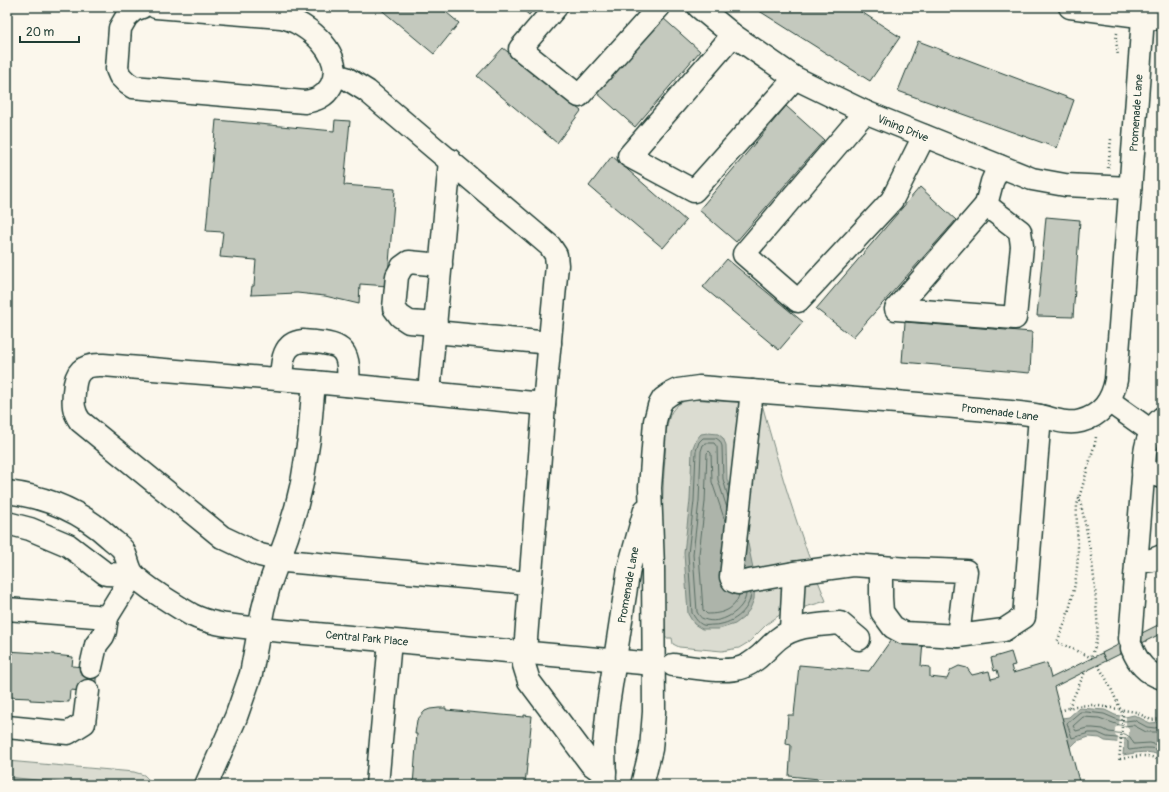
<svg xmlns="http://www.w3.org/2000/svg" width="1169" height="792" viewBox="0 0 1169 792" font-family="Pangolin,sans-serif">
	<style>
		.green { fill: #dbdcd1; stroke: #7d8c82 }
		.water { fill: #adb4aa; stroke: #74847b }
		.pier { fill: #fbf7ec }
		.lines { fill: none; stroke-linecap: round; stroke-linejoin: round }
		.shore { stroke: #586d63; stroke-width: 1 }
		.building { fill: #c4c9be; stroke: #1f3d34 }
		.minor-casing { stroke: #1f3d34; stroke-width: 25 }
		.path { stroke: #1f3d34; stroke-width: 2.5; stroke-dasharray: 1 3; stroke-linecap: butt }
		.minor { stroke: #fbf7ec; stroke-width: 22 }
		.labels { text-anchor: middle; stroke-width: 3.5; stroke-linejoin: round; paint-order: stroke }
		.street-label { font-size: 11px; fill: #1f3d34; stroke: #fbf7ec }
	</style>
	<rect width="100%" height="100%" fill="#fbf7ec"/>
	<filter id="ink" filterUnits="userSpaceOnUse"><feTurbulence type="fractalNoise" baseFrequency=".025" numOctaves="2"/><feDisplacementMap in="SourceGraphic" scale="8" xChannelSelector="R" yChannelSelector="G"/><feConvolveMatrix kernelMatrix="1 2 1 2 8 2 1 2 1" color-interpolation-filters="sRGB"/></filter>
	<g filter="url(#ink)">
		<g class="green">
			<path d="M691 399 762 404C780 471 800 538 826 601L781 614 767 624 749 642 739 648 722 651 679 647 673 644 672 638H664C663 578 660 517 665 457 666 444 665 428 670 415 674 406 682 401 691 399Z"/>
			<path d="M7 761 134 772 144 775 154 785H7Z"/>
		</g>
		<g class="water">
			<path d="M708 433 718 434 723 438 726 445 727 479 733 500 746 534 755 578 754 599 750 609 743 618 735 624 719 629H702L694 624 688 614 684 553 690 500 692 450 696 440 701 434Z"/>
			<path d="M1079 708 1105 710 1115 715 1125 717 1134 715 1150 723 1162 722V757C1150 749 1136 753 1123 755L1124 743 1105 741 1100 738 1089 737 1077 741 1070 748 1062 718 1069 717Z"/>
			<path d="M7 777 66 783 75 785H7Z"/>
		</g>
		<path class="pier" d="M1120 716 1126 717V725L1129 729V736L1124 739V748H1122V745L1117 744 1118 739 1115 735V728L1119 725Z"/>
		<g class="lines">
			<g class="shore">
				<path d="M728 497 723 479 722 446 720 441 716 438H703L699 442 696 451 694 501 688 554 692 613C695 618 698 623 703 625 706 626 710 625 713 625 731 625 750 612 751 593"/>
				<path d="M727 508 718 480 717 447 714 443H706L703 445 701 451 699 501 693 554 697 612C699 615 700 618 704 619 719 626 745 611 746 594"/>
				<path d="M725 521 712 482 711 453 709 451 707 453 705 502 699 554 703 610 707 614C722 614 735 610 739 595"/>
				<path d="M1162 726 1155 728 1147 727 1134 720 1125 721 1118 720 1104 714 1087 712H1080L1067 723 1072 738 1089 733H1098L1107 737 1126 739 1128 742V749L1129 750C1140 749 1152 745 1162 752"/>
				<path d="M1162 732H1146L1133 725 1124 726 1116 724 1099 718 1083 717 1073 726 1076 731 1087 728H1093L1103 729 1109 732 1125 734 1130 737 1134 744 1150 743 1162 746"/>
			</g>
		</g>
		<g class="building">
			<path d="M378 7H440L459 23 434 54Z"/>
			<path d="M520 7H535L529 15Z"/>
			<path d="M753 7H854L900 37 870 81Z"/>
			<path d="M663 18 700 51 635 127 596 92Z"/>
			<path d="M918 41 1074 100 1057 148 898 91Z"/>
			<path d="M503 48 581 111 557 143 477 76Z"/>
			<path d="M786 106 824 140 736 242 699 210Z"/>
			<path d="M216 120 334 131 335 120 350 121 344 185 395 189 388 276V286L360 284 359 304 325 296 297 293 251 295 252 286H254L256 260 220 257 223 232 206 231Z"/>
			<path d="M612 156 686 221 663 248 589 186Z"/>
			<path d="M920 187 956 220 853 337 816 309Z"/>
			<path d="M1046 217 1080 220 1073 317 1037 316Z"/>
			<path d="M727 259 803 322 779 350 703 287Z"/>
			<path d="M905 322 1032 332 1030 373 902 362Z"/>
			<path d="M1162 623V633L1106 661 1102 653Z"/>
			<path d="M1160 635H1162V657H1158Z"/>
			<path d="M893 637 923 642 921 666 930 667V677L947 679 951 670 959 666 967 668 972 675 989 671 991 679 999 677 997 670 994 671 991 658 1011 652 1015 665 1011 666 1013 673 1047 663 1051 678 1102 653 1106 661 1054 687 1080 785H834L828 784 829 780 789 776 791 745 786 744 788 715H794L799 665 869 671Z"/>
			<path d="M7 651 54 654V655L73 657 72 666 97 668 95 692 70 690 69 702 30 700V698L7 697Z"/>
			<path d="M439 708H446V710L524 717V715L532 716 525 785H400V783L413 785 417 734H415L417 720 425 711 430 709Z"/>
		</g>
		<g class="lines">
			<defs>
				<g id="minor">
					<path d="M142 7 134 10 127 16 120 28 117 69 120 76 127 83 133 87 305 102C316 100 325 97 331 86 347 57 308 22 281 17L156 7"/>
					<path d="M556 7 520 49 579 96 659 7"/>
					<path d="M699 7 733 35 795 78 865 112 1032 179 1065 185 1130 188"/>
					<path d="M1070 7 1162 19"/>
					<path d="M733 35 629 156 694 191 795 78"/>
					<path d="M335 75 346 78 367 91 550 246 556 255 557 265 544 404 524 665 529 681 591 764 598 769 605 772"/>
					<path d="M865 112 744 254 798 301 892 200 924 136"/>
					<path d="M986 205 1020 231 1022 246 1015 318 896 309Z"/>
					<path d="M986 205 992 182 999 166"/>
					<path d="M436 324 409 322 400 316 394 308 397 276 402 267 409 262 441 265"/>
					<path d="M435 332 550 343"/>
					<path d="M281 379C282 363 282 343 303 341 338 344 351 343 348 385"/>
					<path d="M314 382 103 365C82 364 75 372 74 392 73 404 73 411 80 421L222 537 260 555 285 561 529 583"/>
					<path d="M752 391 731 577 733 581 738 583 794 573 853 565 909 569 966 571 958 636 1004 630 1024 617 1040 416"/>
					<path d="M429 393 450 160"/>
					<path d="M1109 401 1151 431"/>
					<path d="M1143 471 1162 477"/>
					<path d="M7 492C46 497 81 511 110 538 114 542 121 546 123 550 128 558 128 569 134 575 141 583 152 590 161 596 171 602 181 609 192 615 212 625 237 626 260 629L654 664"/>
					<path d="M7 523 30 529 68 545 106 574 133 575"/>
					<path d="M1136 562 1152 560 1162 556"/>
					<path d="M881 567V597L882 612 893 627 904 633 958 636"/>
					<path d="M7 609 107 617 105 631 103 636 96 645 91 667"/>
					<path d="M107 617 133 575"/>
					<path d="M791 630 794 573"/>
					<path d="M1130 639 1145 453C1147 439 1151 428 1162 418"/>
					<path d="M1132 648C1138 663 1146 673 1162 678"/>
					<path d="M673 665C692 667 725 674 743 667 758 661 766 649 778 639 795 625 819 625 840 623L859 639"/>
					<path d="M7 727 68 733 84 723 88 691"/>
					<path d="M206 785 236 717 251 674 263 609 269 586 287 537 296 508 302 483 309 439 314 382 544 404"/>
					<path d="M377 785 390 641"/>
					<path d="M605 785 604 746 608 705 629 568 645 510"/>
					<path d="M642 785 651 749 654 712 653 567 650 488 655 421 659 406 663 399 670 394 678 390 699 387C798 395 898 401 998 411 1012 412 1026 413 1040 416 1054 419 1067 425 1081 421 1102 415 1112 401 1116 380L1143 18"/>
				</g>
			</defs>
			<use href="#minor" class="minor-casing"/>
			<g class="path">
				<path d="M1117 33 1116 40 1118 56"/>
				<path d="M1108 168 1111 139"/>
				<path d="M1079 497C1088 533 1094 567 1096 603 1097 617 1099 633 1095 646 1094 650 1092 654 1091 658"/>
				<path d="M1092 658 1057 642C1070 613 1077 584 1078 552 1078 536 1076 521 1077 505L1095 443 1096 437"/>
				<path d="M1098 665 1108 682 1123 715 1119 762"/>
				<path d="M1069 707 1085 672"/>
				<path d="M1060 711 1076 706 1093 705 1136 712 1151 720 1162 719"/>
				<path d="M1120 759C1136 757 1148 752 1162 762"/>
			</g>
			<use href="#minor" class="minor"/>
		</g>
	</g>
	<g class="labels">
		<g class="street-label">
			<text transform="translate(1136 113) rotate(-86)" y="4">Promenade Lane</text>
			<text transform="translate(903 128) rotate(22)" y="4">Vining Drive</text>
			<text transform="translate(1000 412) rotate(7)" y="4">Promenade Lane</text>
			<text transform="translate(628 585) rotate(-80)" y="4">Promenade Lane</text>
			<text transform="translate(367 638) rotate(5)" y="4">Central Park Place</text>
		</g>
	</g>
	<rect width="1169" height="792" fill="none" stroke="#fbf7ec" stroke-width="24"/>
	<rect x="12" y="12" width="1145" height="768" fill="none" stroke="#1f3d34" stroke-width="1.5" filter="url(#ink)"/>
	<path d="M20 36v6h59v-6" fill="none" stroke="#1f3d34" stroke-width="2"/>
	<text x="26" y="36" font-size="12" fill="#1f3d34" stroke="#fbf7ec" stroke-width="3" paint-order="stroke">20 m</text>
</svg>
